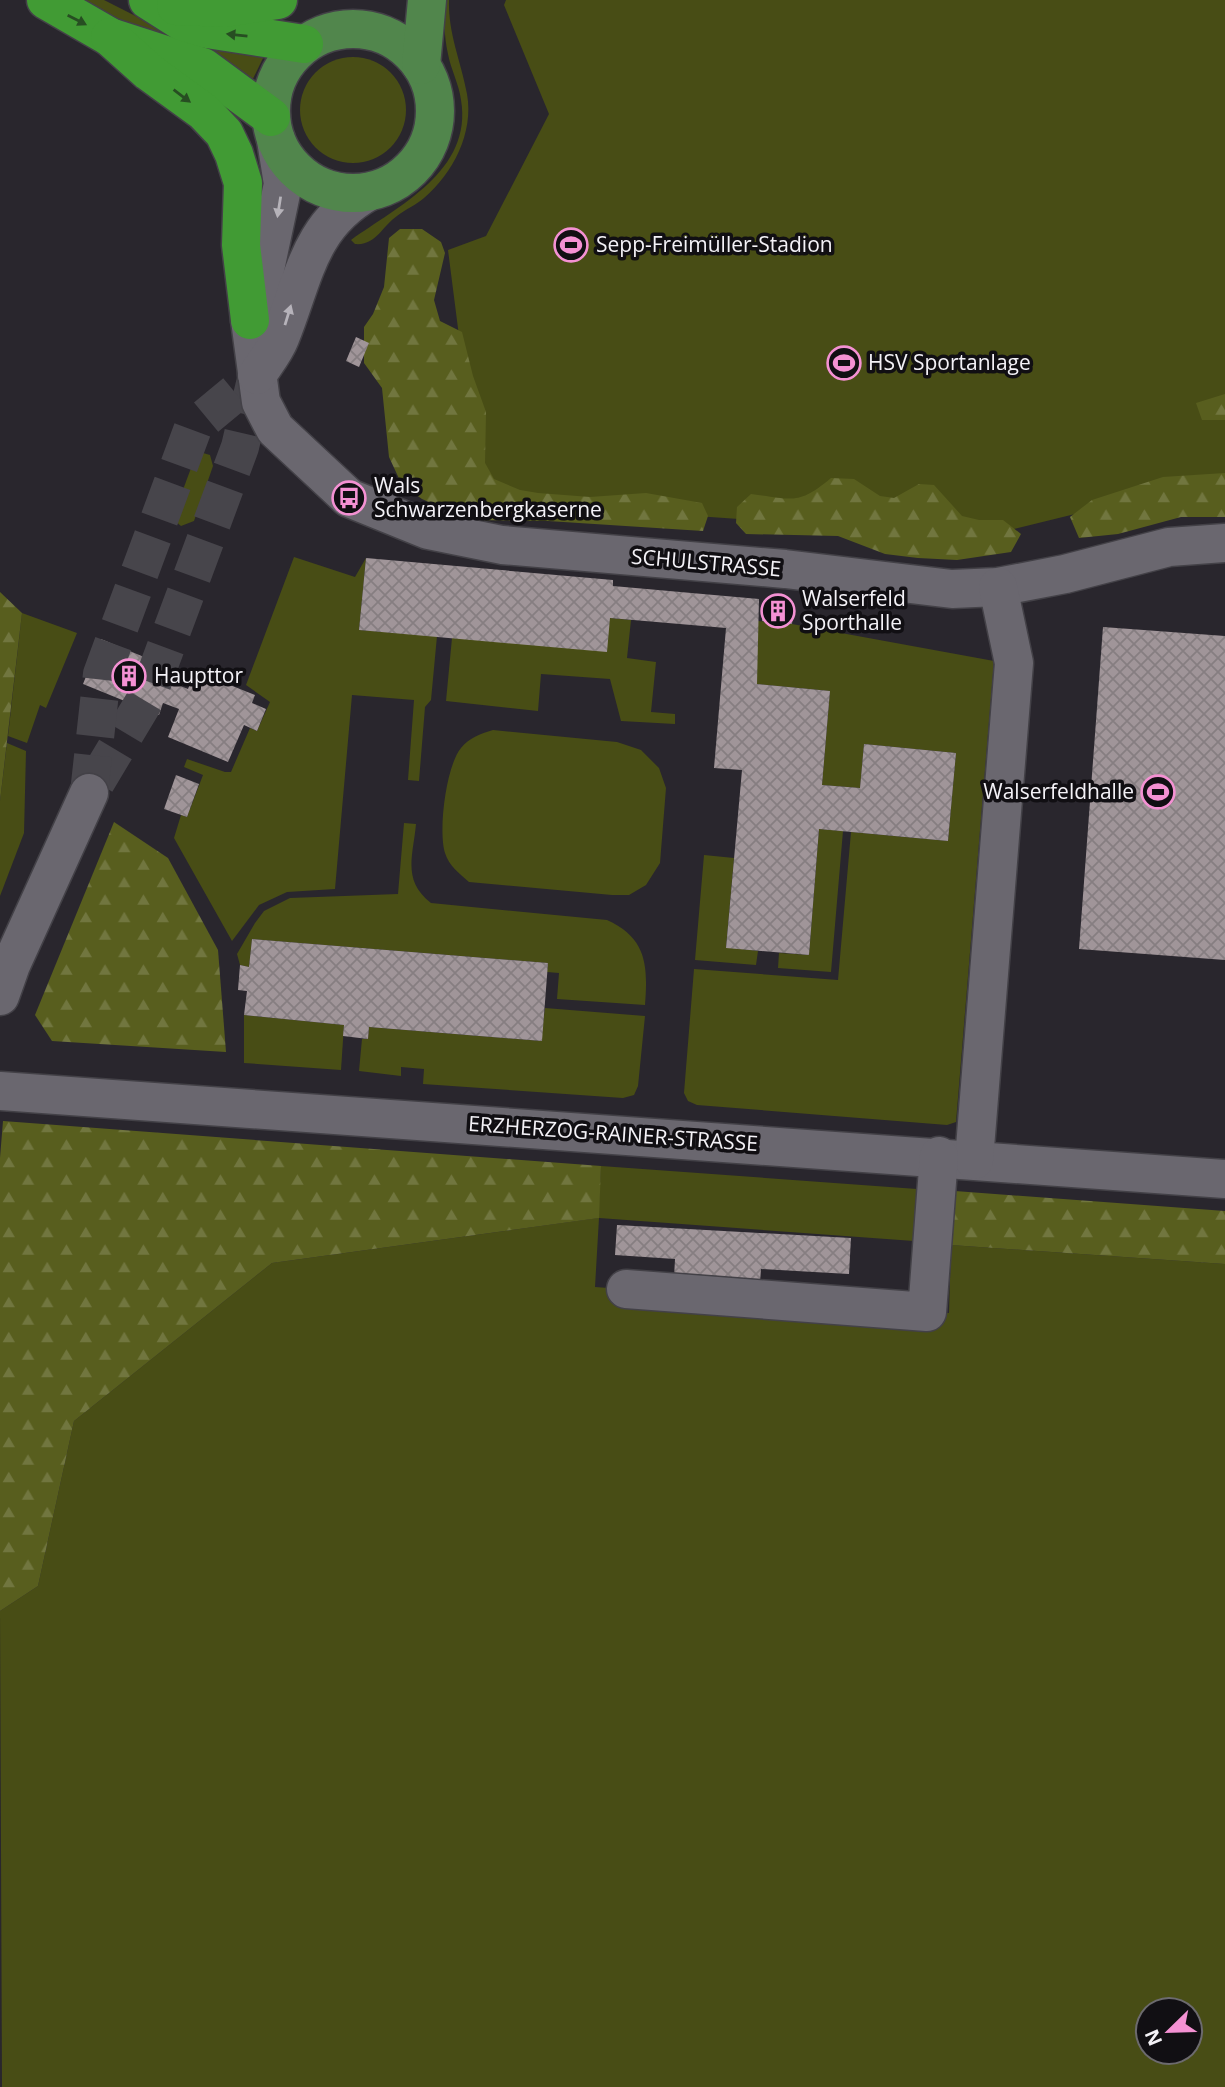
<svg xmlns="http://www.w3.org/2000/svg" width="1225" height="2087" viewBox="0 0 1225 2087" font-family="'Open Sans',sans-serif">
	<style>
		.grass { fill: #484d15; fill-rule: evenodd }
		.forest { fill: url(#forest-firs) }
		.building { fill: url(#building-cross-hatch) }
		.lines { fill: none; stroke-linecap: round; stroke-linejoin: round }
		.minor-tunnel { stroke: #47454b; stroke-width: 38; stroke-dasharray: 38 19; stroke-linecap: butt }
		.minor-casing { stroke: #434147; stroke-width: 41 }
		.major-casing { stroke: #434147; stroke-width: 41 }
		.highway-casing { stroke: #434147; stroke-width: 41 }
		.minor { stroke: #6a676f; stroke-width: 38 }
		.major { stroke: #51864c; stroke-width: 38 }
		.highway { stroke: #419b34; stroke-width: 38 }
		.oneway { fill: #274e22 }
		.oneway2 { fill: #b6b3ba }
		.labels { text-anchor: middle; stroke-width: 7; stroke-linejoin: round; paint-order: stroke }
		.poi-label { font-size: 21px; fill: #f4f2f7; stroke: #110f13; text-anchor: start }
		.street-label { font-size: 21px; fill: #f4f2f7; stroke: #110f13 }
	</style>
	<defs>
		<pattern id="forest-firs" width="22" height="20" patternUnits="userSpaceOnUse" patternTransform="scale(1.75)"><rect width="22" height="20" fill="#585e1e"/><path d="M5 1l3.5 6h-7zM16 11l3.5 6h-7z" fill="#71763f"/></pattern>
		<pattern id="building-cross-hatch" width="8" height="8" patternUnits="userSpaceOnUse" patternTransform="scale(1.75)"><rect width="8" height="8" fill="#a09599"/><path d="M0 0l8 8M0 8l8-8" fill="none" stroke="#867e81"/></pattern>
	</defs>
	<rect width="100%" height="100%" fill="#29262d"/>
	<g class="grass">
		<path d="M74 0H104L177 37 265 54 248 89 152 35Z"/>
		<path d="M444 0H449C448 34 461 61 467 94 474 133 453 173 424 198 416 205 406 209 397 216 382 226 376 246 355 244L351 240C398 206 473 171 461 100 459 84 451 70 448 54 444 36 444 18 444 0Z"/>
		<path d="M506 0H1225V494L1173 490 985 536 523 504 477 477 448 250 486 236 549 114 504 5Z"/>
		<circle cx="353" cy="110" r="53"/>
		<path d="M203 453 210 455 213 466 194 521 181 526 174 520V514L194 460Z"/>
		<path d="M294 557 355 577 366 558 359 630 437 636 431 700 425 707 419 781 408 780 414 700 352 695 335 889 287 892 259 905 232 941 174 838 181 815 187 817 203 775 184 767 187 759 225 772H231L250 728 257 731 270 702 246 685Z"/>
		<path d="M22 613 77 633 46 708 40 705 27 743 8 736Z"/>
		<path d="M610 618 631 620 627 658 656 662 651 712 675 714V724L621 721 610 679 541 674 538 711 446 701 452 638Z"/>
		<path d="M757 621 792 624 994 661 956 1122 947 1125 697 1105 688 1101 684 1093 694 969 838 980 851 832 948 841 956 753 864 744 860 788 822 785 830 691 757 684Z"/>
		<path d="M493 730 617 742 641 750 659 768 666 788 660 863 646 885 629 895H612L469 882C459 873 449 866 445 853 438 831 446 766 461 748 469 738 480 734 493 730Z"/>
		<path d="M7 743 26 751 24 833 0 896V801Z"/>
		<path d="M404 823 416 824C413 857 402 880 431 903L607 920C647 938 648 966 645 1005L557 999 559 973 547 972 548 963 252 939 249 967 240 965 237 954 255 923 264 911 290 898 398 894Z"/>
		<path d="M819 829 843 831 831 972 778 968 779 953 809 955Z"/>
		<path d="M704 855 734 858 726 947 758 951 756 965 695 960Z"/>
		<path d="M545 1008 645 1016 638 1086 634 1095 623 1098 423 1084 424 1069 401 1067V1076L359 1071 362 1039H368L369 1027 541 1041Z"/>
		<path d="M244 1015 344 1025 341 1070 244 1063Z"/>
		<path d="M601 1166 917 1189 914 1241 599 1218 595 1287 949 1313 951 1245 1225 1264V2087H2L0 1611 38 1586 74 1421 272 1263 598 1218ZM1148 2010H1190V2052H1148Z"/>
	</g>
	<g class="forest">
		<path d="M400 229H422L441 242 445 253 434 300 440 321 462 332 473 376 486 412 485 463 494 479 520 490 538 493 590 497 646 493 702 503 708 516 703 531 548 521 469 520 422 499 402 485 389 457 382 388 364 363V327L373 314 384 287 389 238Z"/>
		<path d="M1225 394V420H1202L1196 403Z"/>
		<path d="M1225 473V517H1181L1118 534 1079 538 1070 517 1092 500 1163 477Z"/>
		<path d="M831 478 854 479 880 496 894 498 919 484 934 485 962 516 979 520H1003L1021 534 1011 552 957 560 918 558 885 554 838 536 746 534 736 523 737 507 751 494C792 499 798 506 831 478Z"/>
		<path d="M0 592 22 613 0 801Z"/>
		<path d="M114 822 168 858 218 950 226 1052 52 1041 35 1015Z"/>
		<path d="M3 1121 601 1166 599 1218 272 1263 74 1421 38 1586 0 1611V1158Z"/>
		<path d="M955 1191 1225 1211V1264L951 1245Z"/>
	</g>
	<g class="building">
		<path d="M356 337 369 343 359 367 346 361Z"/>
		<path d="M366 558 613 580V586L759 599 757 684 830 691 822 785 860 788 864 744 956 753 948 841 819 829 809 955 726 948 742 770 714 768 726 628 610 618 607 652 359 630Z"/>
		<path d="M764 601 794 603 792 624 762 621Z"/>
		<path d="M1103 627 1225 636V960L1079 949Z"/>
		<path d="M101 639 175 670 170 682 188 689 195 671 255 695 252 703 266 709 257 731 244 725 228 762 168 737 179 709 163 703 159 715 83 684Z"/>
		<path d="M176 775 199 784 187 817 164 809Z"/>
		<path d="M252 939 548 963 542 1041 369 1027 368 1039 343 1036 344 1025 244 1015 247 991 238 990 240 965 249 967Z"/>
		<path d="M617 1225 851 1238 849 1274 761 1269 760 1283 674 1278 675 1259 615 1255Z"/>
	</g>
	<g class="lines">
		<g class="minor-tunnel">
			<path d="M96 782 148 695 240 447 257 375"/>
			<path d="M89 793 102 674 193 428 257 375"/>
		</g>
		<defs>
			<g id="minor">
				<path d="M276 140 283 184 263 279 250 320 261 402 275 429 349 498 428 530 502 545 785 569 952 589 998 587 1065 574 1169 547 1225 543"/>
				<path d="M257 375C265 363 275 351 280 338 304 279 308 226 368 192"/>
				<path d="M0 996 11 965 89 793"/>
				<path d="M0 1091 1225 1179"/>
				<path d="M974 1160 1014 663 998 587"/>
				<path d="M626 1289 927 1312 939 1156"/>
			</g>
			<g id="major">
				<circle cx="353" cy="111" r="82"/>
				<path d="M421 65 427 0"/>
			</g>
			<g id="highway">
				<path d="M46 0 110 37 203 67 271 117"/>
				<path d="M148 0 181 21 207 29 304 44"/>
				<path d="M176 6 225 8 278 0"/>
				<path d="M110 37 149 72 204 112 224 133 234 154 243 183 241 245 250 320"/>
			</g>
		</defs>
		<use href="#minor" class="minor-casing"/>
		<use href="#major" class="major-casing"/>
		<use href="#highway" class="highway-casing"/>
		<use href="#minor" class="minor"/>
		<use href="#major" class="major"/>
		<use href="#highway" class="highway"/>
	</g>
	<defs><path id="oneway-solid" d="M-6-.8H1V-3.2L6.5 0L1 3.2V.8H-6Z" transform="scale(1.75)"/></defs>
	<g class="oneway">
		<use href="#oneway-solid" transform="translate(77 20) rotate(27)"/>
		<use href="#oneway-solid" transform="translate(237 35) rotate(-174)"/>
		<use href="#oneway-solid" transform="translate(182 96) rotate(37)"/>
	</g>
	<g class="oneway2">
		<use href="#oneway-solid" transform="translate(279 207) rotate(99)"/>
		<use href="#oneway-solid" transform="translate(288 315) rotate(-73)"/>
	</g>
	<defs>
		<symbol id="stadium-ring" viewBox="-11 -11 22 22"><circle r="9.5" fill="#110f13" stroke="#f491d3" stroke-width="1.5"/><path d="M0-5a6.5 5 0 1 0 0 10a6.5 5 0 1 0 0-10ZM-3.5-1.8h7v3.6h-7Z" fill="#f491d3"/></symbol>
		<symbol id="bus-ring" viewBox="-11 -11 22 22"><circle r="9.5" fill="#110f13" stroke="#f491d3" stroke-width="1.5"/><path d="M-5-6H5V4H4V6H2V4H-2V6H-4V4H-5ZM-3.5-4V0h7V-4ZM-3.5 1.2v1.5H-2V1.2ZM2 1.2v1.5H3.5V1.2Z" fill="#f491d3"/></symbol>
		<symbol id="building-ring" viewBox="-11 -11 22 22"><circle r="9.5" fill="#110f13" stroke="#f491d3" stroke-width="1.5"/><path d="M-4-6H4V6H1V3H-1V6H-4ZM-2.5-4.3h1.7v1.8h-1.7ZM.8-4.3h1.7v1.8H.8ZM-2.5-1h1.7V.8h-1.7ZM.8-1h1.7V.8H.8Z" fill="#f491d3"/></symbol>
	</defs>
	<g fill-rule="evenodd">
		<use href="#stadium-ring" x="552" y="226" width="38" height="38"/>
		<use href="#stadium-ring" x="825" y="344" width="38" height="38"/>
		<use href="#bus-ring" x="330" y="479" width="38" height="38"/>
		<use href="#building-ring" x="759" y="592" width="38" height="38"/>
		<use href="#building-ring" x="110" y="657" width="38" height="38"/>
		<use href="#stadium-ring" x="1139" y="773" width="38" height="38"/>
	</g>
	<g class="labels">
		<g class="poi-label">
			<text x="596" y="252">Sepp-Freimüller-Stadion</text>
			<text x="868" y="370">HSV Sportanlage</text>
			<text x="374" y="493">Wals<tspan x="374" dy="24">Schwarzenbergkaserne</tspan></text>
			<text x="802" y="606">Walserfeld<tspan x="802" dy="24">Sporthalle</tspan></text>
			<text x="154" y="683">Haupttor</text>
			<text x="1134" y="799" text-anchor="end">Walserfeldhalle</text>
		</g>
		<g class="street-label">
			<text transform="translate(706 563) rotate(5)" y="7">SCHULSTRASSE</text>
			<text transform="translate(613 1134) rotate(4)" y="7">ERZHERZOG-RAINER-STRASSE</text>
		</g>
	</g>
	<g transform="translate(1169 2031) rotate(247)"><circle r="33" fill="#110f13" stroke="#6c6a6e" stroke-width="2"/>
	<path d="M0-5L12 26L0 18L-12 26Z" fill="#f491d3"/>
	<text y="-10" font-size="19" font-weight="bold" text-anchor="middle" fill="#f4f2f7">N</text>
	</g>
</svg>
